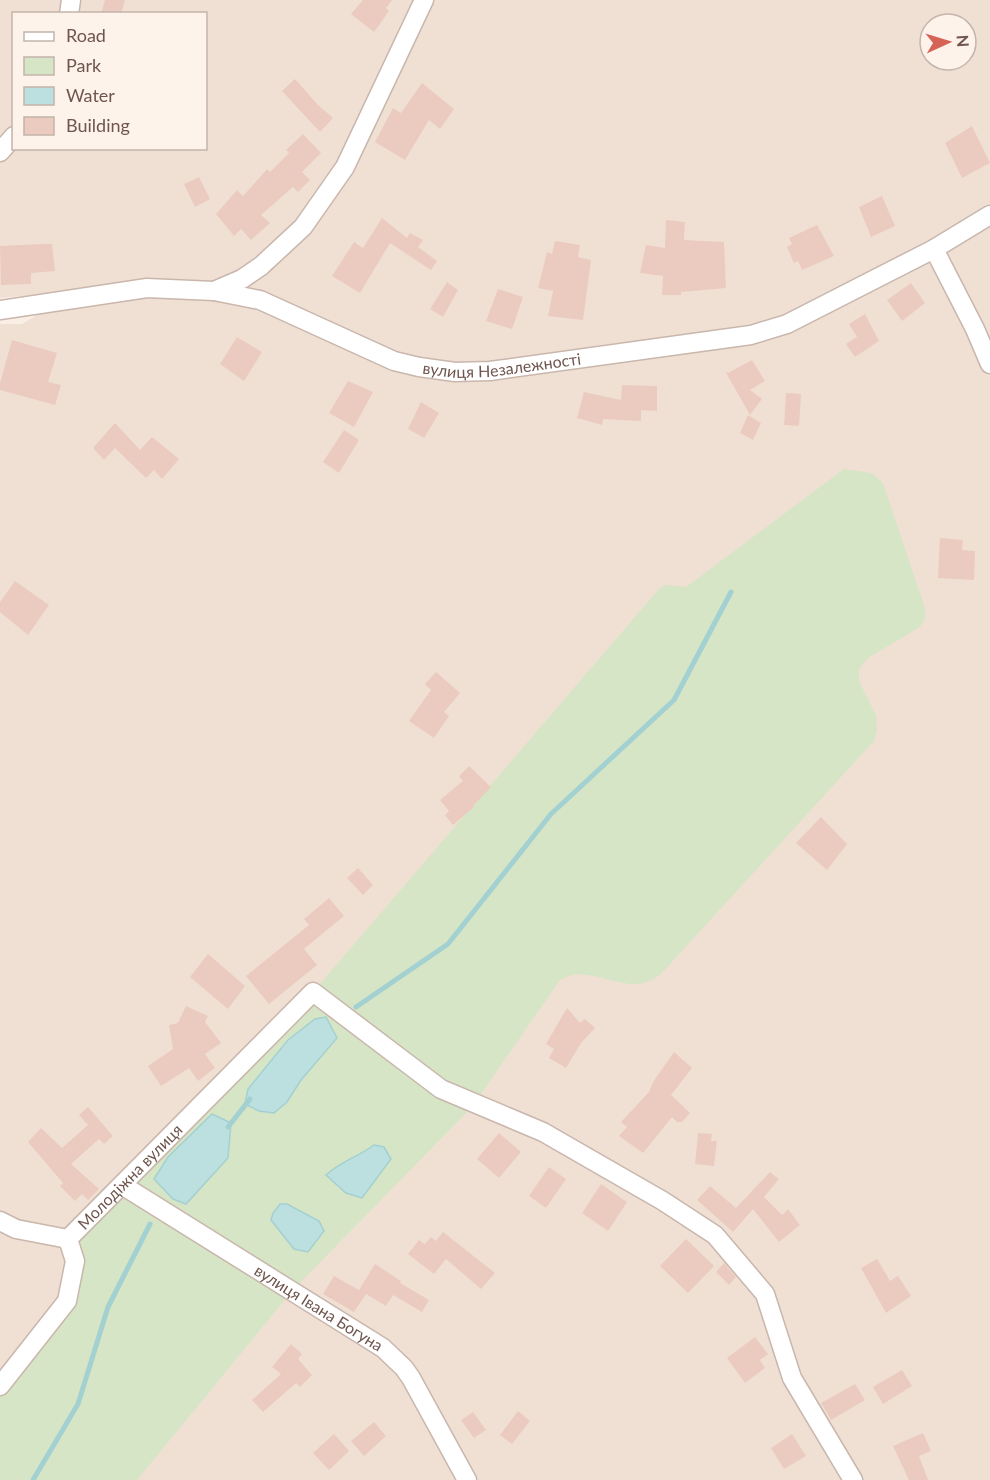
<svg xmlns="http://www.w3.org/2000/svg" width="990" height="1480" viewBox="0 0 990 1480" font-family="Lato,sans-serif">
	<style>
		.residential { fill: #f0e0d4; fill-rule: evenodd }
		.green { fill: #d6e5c5 }
		.water { fill: #bce0e0; stroke: #a3d0d1; stroke-width: 1.5 }
		.lines { fill: none; stroke-linecap: round; stroke-linejoin: round }
		.stream { stroke: #a3d0d1; stroke-width: 5 }
		.building { fill: #ebcbbf }
		.minor-casing { stroke: #c9b6ac; stroke-width: 21 }
		.minor { stroke: #fff; stroke-width: 18 }
		.labels { text-anchor: middle; stroke-width: 6; stroke-linejoin: round; paint-order: stroke }
		.street-label { font-size: 16px; fill: #6f554d; stroke: #fdf3ea }
	</style>
	<rect width="100%" height="100%" fill="#f9efe5"/>
	<path class="residential" d="M0 0H990V1480H0V324H22L60 301 45 294 0 298ZM14 14H206V148H14ZM930 24H966V60H930Z"/>
	<path class="green" d="M844 469 872 473 883 483 924 605 926 616 920 627 868 658 859 669V681L876 715 877 730 874 741 660 975C653 979 647 983 638 984 612 986 584 965 560 980L472 1107 292 1291 137 1480H0V1386L67 1301 68 1239 313 992 658 590 665 585 686 587Z"/>
	<g class="water">
		<path d="M326 1017 337 1038 301 1080 287 1102 274 1113 259 1111 245 1104 248 1089 288 1040 315 1019Z"/>
		<path d="M212 1114 231 1123 228 1158 186 1204 173 1199 154 1179 168 1157Z"/>
		<path d="M374 1145 384 1147 391 1159 362 1198 346 1193 326 1175C341 1161 358 1157 374 1145Z"/>
		<path d="M280 1204H287L319 1221 324 1231 308 1252 294 1249 271 1220 273 1213Z"/>
	</g>
	<g class="lines">
		<g class="stream">
			<path d="M356 1007 448 944 551 814 674 700 731 592"/>
			<path d="M228 1127 250 1099"/>
			<path d="M33 1480 78 1404 108 1307 150 1224"/>
		</g>
	</g>
	<g class="building">
		<path d="M105 0H125L121 14H101Z"/>
		<path d="M363 0H392L386 8 389 11 374 32 351 14Z"/>
		<path d="M295 79 318 105 333 118 320 132 282 91Z"/>
		<path d="M422 83 454 109 440 129 429 120 405 160 375 142 393 108 401 113Z"/>
		<path d="M972 126 990 163 962 178 945 143Z"/>
		<path d="M303 134 321 153 302 172 310 180 298 192 293 187 261 215 270 223 251 240 241 229 234 236 216 214 237 190 243 196 267 169 270 172 289 153 286 150Z"/>
		<path d="M199 177 210 199 195 207 184 184Z"/>
		<path d="M882 196 895 226 871 237 859 207Z"/>
		<path d="M382 218 407 238 410 233 423 240 418 247 437 261 431 270 390 243 360 293 332 276 354 242 363 248Z"/>
		<path d="M666 220 685 222 684 240 724 242 726 288 681 292V295H662L663 276 640 273 646 245 665 248Z"/>
		<path d="M817 225 834 256 802 270 798 261 794 263 787 247 792 244 789 238Z"/>
		<path d="M555 241 580 245 578 257 591 260 583 320 548 316 553 291 538 288 547 252 552 254Z"/>
		<path d="M42 244H52L55 271 31 273V284L1 285 0 246Z"/>
		<path d="M447 282 458 290 443 317 430 309Z"/>
		<path d="M911 283 925 303 902 321 887 300Z"/>
		<path d="M498 289 523 297 512 329 486 321Z"/>
		<path d="M865 314 879 341 855 357 846 344 857 337 849 324Z"/>
		<path d="M237 337 262 352 244 381 220 364Z"/>
		<path d="M12 340 57 353 48 382 61 385 55 405 0 390V383Z"/>
		<path d="M752 360 765 381 750 390 762 399 750 415 725 371 728 373Z"/>
		<path d="M348 381 373 392 354 427 329 413Z"/>
		<path d="M622 385 657 386V411L641 410V421L603 419 602 425 577 418 584 392 621 400Z"/>
		<path d="M786 393 801 394 799 426 784 425Z"/>
		<path d="M421 402 439 413 424 438 408 429Z"/>
		<path d="M748 415 761 423 753 440 740 433Z"/>
		<path d="M115 423 140 450 152 437 179 459 162 479 154 470 146 478 115 448 104 460 93 448Z"/>
		<path d="M344 430 359 440 339 473 323 462Z"/>
		<path d="M940 538 963 540 962 550 975 551 974 580 938 578Z"/>
		<path d="M15 581 49 605 28 635 0 612V602Z"/>
		<path d="M436 672 460 693 444 712 449 716 434 738 409 721 431 690 425 684Z"/>
		<path d="M469 766 491 787 473 806 474 807 453 825 445 815 449 811 440 800 463 781 459 776Z"/>
		<path d="M821 817 847 844 827 870 796 843Z"/>
		<path d="M358 868 373 885 363 895 347 878Z"/>
		<path d="M329 898 344 916 304 949 317 965 269 1004 246 976 309 925 304 919Z"/>
		<path d="M208 954 245 986 228 1009 190 977Z"/>
		<path d="M186 1006 208 1016 205 1022 221 1043 205 1054 215 1068 198 1081 189 1068 161 1086 148 1066 173 1049 169 1025 178 1023Z"/>
		<path d="M567 1008 580 1023 585 1019 595 1028 581 1043 566 1068 549 1058 554 1049 546 1044Z"/>
		<path d="M674 1052 692 1068 671 1095 690 1113 682 1122H677L672 1117 643 1153 619 1136 627 1127 621 1122 649 1092 653 1082Z"/>
		<path d="M88 1107 113 1136 104 1144 99 1139 71 1164 99 1189 88 1200 82 1194 75 1201 60 1186 63 1183 28 1142 41 1128 62 1148 88 1125 79 1115Z"/>
		<path d="M499 1133 521 1152 499 1178 477 1159Z"/>
		<path d="M698 1133 712 1134 711 1141H717L714 1166 695 1164Z"/>
		<path d="M549 1167 566 1179 546 1208 529 1196Z"/>
		<path d="M770 1172 779 1179 764 1197 782 1215 788 1209 800 1225 779 1242 753 1209 733 1232 697 1200 710 1186 736 1208Z"/>
		<path d="M601 1184 627 1202 608 1231 582 1213Z"/>
		<path d="M443 1232 495 1273 481 1289 446 1259 434 1274 408 1254 419 1240 425 1244 431 1237 436 1241Z"/>
		<path d="M686 1239 714 1266 688 1293 660 1266Z"/>
		<path d="M877 1259 890 1281 898 1276 911 1296 886 1313 861 1268Z"/>
		<path d="M724 1263 736 1277 729 1285 716 1272Z"/>
		<path d="M375 1264 401 1281 400 1283 429 1300 422 1312 393 1295 386 1306 366 1294 354 1312 323 1294 334 1276 359 1290Z"/>
		<path d="M755 1337 768 1354 760 1360 765 1368 745 1383 727 1358Z"/>
		<path d="M291 1344 302 1354 298 1359 312 1375 300 1387 296 1383 263 1412 252 1400 281 1374 272 1367Z"/>
		<path d="M902 1370 912 1386 883 1404 873 1387Z"/>
		<path d="M855 1384 865 1400 831 1420 821 1403Z"/>
		<path d="M518 1411 530 1421 512 1444 500 1435Z"/>
		<path d="M473 1412 486 1430 474 1438 461 1420Z"/>
		<path d="M374 1422 386 1436 364 1456 351 1441Z"/>
		<path d="M923 1433 931 1451 919 1456 928 1480H909L893 1446Z"/>
		<path d="M334 1434 349 1451 329 1470 313 1453Z"/>
		<path d="M792 1434 806 1456 784 1469 771 1448Z"/>
	</g>
	<g class="lines">
		<defs>
			<g id="minor">
				<path d="M69 14 71 0"/>
				<path d="M0 152 14 136"/>
				<path d="M934 249 975 329 990 364"/>
				<path d="M214 291 242 279 261 266 303 227 345 167 424 0"/>
				<path id="s1" d="M0 310 147 288 214 291 260 300 394 361 419 367 455 372 490 371 751 335 787 324 934 249 990 215"/>
				<path id="s2" d="M122 1185 383 1348 404 1368 411 1378 467 1480"/>
				<path d="M0 1221 16 1229 68 1239"/>
				<path id="s3" d="M0 1386 67 1301 75 1261 68 1239 313 992 441 1089 543 1132 663 1201 715 1235 765 1294 792 1378 853 1480"/>
			</g>
		</defs>
		<use href="#minor" class="minor-casing"/>
		<use href="#minor" class="minor"/>
	</g>
	<g class="labels">
		<g class="street-label">
			<text dy="6" stroke="none"><textPath href="#s1" startOffset="519">вулиця Незалежності</textPath></text>
			<text dy="6" stroke="none"><textPath href="#s3" startOffset="260">Молодіжна вулиця</textPath></text>
			<text dy="6" stroke="none"><textPath href="#s2" startOffset="232">вулиця Івана Богуна</textPath></text>
		</g>
	</g>
	<rect x="12" y="12" width="195" height="138" fill="#fdf3ea" stroke="#c4b4ab" stroke-width="1.5"/>
	<rect x="24" y="32" width="30" height="9" fill="#ffffff" stroke="#c4b4ab" stroke-width="1.5"/>
	<text x="66" y="42" font-size="18" fill="#6f554d">Road</text>
	<rect x="24" y="57" width="30" height="18" fill="#d6e5c5" stroke="#c4b4ab" stroke-width="1.5"/>
	<text x="66" y="72" font-size="18" fill="#6f554d">Park</text>
	<rect x="24" y="87" width="30" height="18" fill="#bce0e0" stroke="#c4b4ab" stroke-width="1.5"/>
	<text x="66" y="102" font-size="18" fill="#6f554d">Water</text>
	<rect x="24" y="117" width="30" height="18" fill="#ebcbbf" stroke="#c4b4ab" stroke-width="1.5"/>
	<text x="66" y="132" font-size="18" fill="#6f554d">Building</text>
	<g transform="translate(948 42) rotate(86)"><circle r="28" fill="#fdf3ea" stroke="#c4b4ab" stroke-width="1.5"/>
	<path d="M0-4.5L10 22L0 15L-10 22Z" fill="#d56457"/>
	<text y="-9" font-size="16" font-weight="bold" text-anchor="middle" fill="#6f554d">N</text>
	</g>
</svg>
